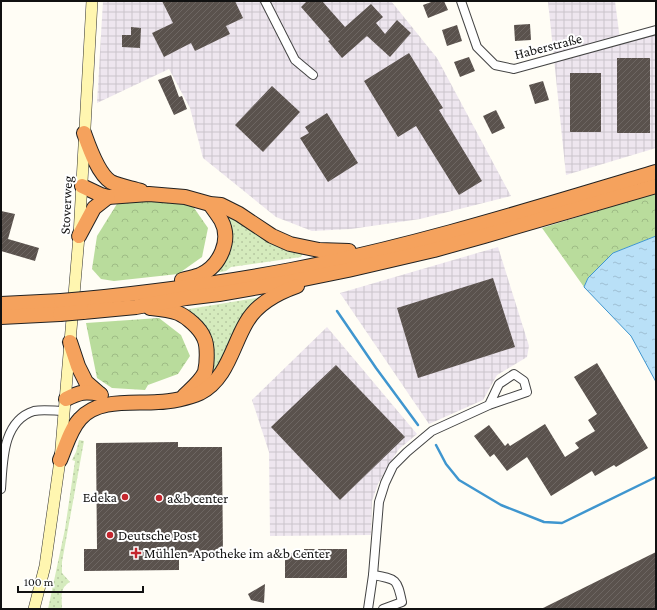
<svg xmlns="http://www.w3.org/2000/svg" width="657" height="610" viewBox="0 0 657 610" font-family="'Crimson Pro',serif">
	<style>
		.industrial { fill: url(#industrial-grid) }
		.grass { fill: url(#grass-dots) }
		.forest { fill: url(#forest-crowns) }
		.water { fill: url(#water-ripples); stroke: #3f96cf }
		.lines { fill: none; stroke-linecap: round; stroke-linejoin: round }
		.stream { stroke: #3f96cf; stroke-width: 2.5 }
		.building { fill: url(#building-hatch) }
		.street-casing { stroke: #444; stroke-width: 10 }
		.secondary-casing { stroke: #333; stroke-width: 12 }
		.highway-casing { stroke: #222; stroke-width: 16 }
		.street { stroke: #fff; stroke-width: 8 }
		.secondary { stroke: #fff6b0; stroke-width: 11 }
		.highway { stroke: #f5a25d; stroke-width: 14 }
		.highway-bridge-casing { stroke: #222; stroke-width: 16; stroke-linecap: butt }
		.highway-bridge { stroke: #f5a25d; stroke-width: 14 }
		.poi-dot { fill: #c4262e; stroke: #fff; stroke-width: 1.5 }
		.labels { text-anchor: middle; stroke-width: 4; stroke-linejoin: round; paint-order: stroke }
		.street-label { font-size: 14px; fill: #111; stroke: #fff }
		.poi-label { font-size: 14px; fill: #111; stroke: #fff; text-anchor: start }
	</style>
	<defs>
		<pattern id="industrial-grid" width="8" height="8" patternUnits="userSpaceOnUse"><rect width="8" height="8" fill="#eee6ef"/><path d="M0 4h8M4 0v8" fill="none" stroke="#cbc4cc"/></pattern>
		<pattern id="grass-dots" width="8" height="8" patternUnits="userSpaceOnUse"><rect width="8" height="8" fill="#d5ebbd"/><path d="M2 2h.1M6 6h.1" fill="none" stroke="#b6c8a1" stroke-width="1.8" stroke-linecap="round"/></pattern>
		<pattern id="forest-crowns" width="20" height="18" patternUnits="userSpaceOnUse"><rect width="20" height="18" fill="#b9dc9c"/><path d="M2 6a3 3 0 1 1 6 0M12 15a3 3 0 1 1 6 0" fill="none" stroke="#9ebc85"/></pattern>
		<pattern id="water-ripples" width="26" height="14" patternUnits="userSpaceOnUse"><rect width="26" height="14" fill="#b9e0f7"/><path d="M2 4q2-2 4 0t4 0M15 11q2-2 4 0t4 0" fill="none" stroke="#9ebfd3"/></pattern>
		<pattern id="building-hatch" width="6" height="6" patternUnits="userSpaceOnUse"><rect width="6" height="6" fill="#5a524d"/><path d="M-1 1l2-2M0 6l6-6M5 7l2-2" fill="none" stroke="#6d6662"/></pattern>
	</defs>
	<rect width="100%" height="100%" fill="#fffdf5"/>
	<g class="industrial">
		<path d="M103 1H391L437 58 511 196 420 219 351 229 312 231 276 217 203 158 190 108 169 69 97 103Z"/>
		<path d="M548 1H615L620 40 656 30V148L566 175Z"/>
		<path d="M498 247 529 346 527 357 497 375 483 400 429 424 340 293Z"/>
		<path d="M327 327 417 434 399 449 389 464 378 484 372 501 371 535 270 536 269 452 252 400Z"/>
	</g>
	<g class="grass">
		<path d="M225 212 303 253 301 257 231 267 226 271 216 273Z"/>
		<path d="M262 297 226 356 204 387 212 357 183 310Z"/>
		<path d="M79 440 84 441 62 562V573L70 582C59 588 62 598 62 609H48L65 529 75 461 72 460 76 452Z"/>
	</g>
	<g class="forest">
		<path d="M656 193V236L613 253 588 278 584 287 542 228Z"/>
		<path d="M120 199 192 205 208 228 202 257 178 274 114 281 101 279 92 269 97 236Z"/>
		<path d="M159 318 181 335 190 356 178 374 148 385 145 390 112 388 97 378 86 323Z"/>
	</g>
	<path class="water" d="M656 236V382L631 336 584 287 588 278 613 253Z"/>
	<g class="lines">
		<g class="stream">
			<path d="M337 311 376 368 418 425"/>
			<path d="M436 445 446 464 459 480 501 505 544 522 562 523 656 477"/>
		</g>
	</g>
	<g class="building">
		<path d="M162 1H235L243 18 226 26 230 34 195 51 191 43 164 57 152 33 173 23Z"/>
		<path d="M307 1H322L345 27 371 4 383 17 376 23 385 34 397 20 411 33 390 57 367 36 342 58 328 41 330 40 301 7Z"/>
		<path d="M434 1H444L448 10 428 18 423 5Z"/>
		<path d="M530 24 531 40 515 41 514 25Z"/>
		<path d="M457 25 462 41 447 46 442 30Z"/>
		<path d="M131 27 141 28 140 48 122 47V35H131Z"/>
		<path d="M409 53 443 108 439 110 482 181 459 195 416 126 398 137 364 81Z"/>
		<path d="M469 57 475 71 460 77 454 62Z"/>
		<rect x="617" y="58" width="33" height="75"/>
		<rect x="570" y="73" width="31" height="59"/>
		<path d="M171 75 179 97 182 96 187 109 174 115 158 80Z"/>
		<path d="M543 81 549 100 535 104 529 85Z"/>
		<path d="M272 86 300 112 263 152 235 125Z"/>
		<path d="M496 110 505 128 492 134 483 116Z"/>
		<path d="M327 113 358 163 328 182 300 138 309 133 305 127Z"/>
		<path d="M1 211 15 214 8 239 39 248 35 261 1 251Z"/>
		<path d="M493 278 515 347 418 378 397 308Z"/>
		<path d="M597 363 648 448 616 467 614 465 595 476 592 471 551 496 527 457 507 471 494 454 490 457 474 436 489 425 505 446 508 443 510 446 545 424 565 457 579 448 575 443 595 431 588 420 597 414 574 377Z"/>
		<path d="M336 365 405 437 340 500 271 427Z"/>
		<path d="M178 442V447H222L223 556 179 557V570L84 571V549H97L96 443Z"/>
		<path d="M304 549H347V578H285V553H304Z"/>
		<path d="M656 552V609H541Z"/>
		<path d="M265 584 264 603 251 600 248 594Z"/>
	</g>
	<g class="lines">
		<defs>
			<g id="street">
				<path d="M265 1 295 60 313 75"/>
				<path d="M461 1 477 47 495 65 514 69 656 30"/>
				<path d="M1 489C3 462 2 421 34 411 43 409 55 411 65 411"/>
				<path d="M373 575C397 579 397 579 402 602L383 609"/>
				<path d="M368 609 373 575 379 502 385 483 393 466 407 452 432 431 489 405 527 392 524 381 514 374 499 384 489 405"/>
			</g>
			<path id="secondary" d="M34 609 45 566 60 460 79 236 92 1"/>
			<g id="highway">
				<path d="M84 133C89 147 98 174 111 182 119 186 131 188 141 191"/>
				<path d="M82 186 101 195 108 197 149 194 185 197 210 204 221 205 239 214 272 236 290 244 319 250 349 251"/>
				<path d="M79 236 94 208 108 197"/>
				<path d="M182 280C188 278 195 277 200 275 220 266 232 240 221 220 218 215 214 210 210 204"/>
				<path d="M84 299C153 292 222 283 291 270 415 246 535 208 656 172"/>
				<path d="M1 304 61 301"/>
				<path d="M150 308C159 309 169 310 178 313 187 317 200 328 204 338 208 346 207 364 205 372 201 381 191 389 184 396"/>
				<path d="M83 312 136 307 186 298 219 294 289 282 348 270 434 250 484 236 656 186"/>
				<path d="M1 317 60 314"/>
				<path d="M70 342 78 366 86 382 101 395"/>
				<path d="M66 399C80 392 85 391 100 394"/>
				<path d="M60 460C66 446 70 430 80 419 98 398 134 404 158 402 170 402 189 398 200 393 227 379 232 347 246 323 256 305 277 293 297 286"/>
			</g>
		</defs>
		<use href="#street" class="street-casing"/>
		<use href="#secondary" class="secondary-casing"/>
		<use href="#highway" class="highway-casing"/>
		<use href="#street" class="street"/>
		<use href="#secondary" class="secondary"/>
		<use href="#highway" class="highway"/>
		<defs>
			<g id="highway-bridge">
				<path d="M61 301 84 299"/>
				<path d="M60 314 83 312"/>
			</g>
		</defs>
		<use href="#highway-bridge" class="highway-bridge-casing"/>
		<use href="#highway-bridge" class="highway-bridge"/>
	</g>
	<g class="poi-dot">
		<circle cx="125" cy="497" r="4"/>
		<circle cx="159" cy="498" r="4"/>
		<circle cx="110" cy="535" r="4"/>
		<path d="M134 547h4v4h4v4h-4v4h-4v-4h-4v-4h4z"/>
	</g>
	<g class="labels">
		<g class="street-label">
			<text transform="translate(548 46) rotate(-14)" y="5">Haberstraße</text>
			<text transform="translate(66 205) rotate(-87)" y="5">Stoverweg</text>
		</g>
		<g class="poi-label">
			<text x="117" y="502" text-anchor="end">Edeka</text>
			<text x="167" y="503">a&amp;b center</text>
			<text x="118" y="540">Deutsche Post</text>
			<text x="144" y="558">Mühlen-Apotheke im a&amp;b Center</text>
		</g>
	</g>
	<rect width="657" height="610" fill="none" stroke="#111111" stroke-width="4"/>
	<path d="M18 586v6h125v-6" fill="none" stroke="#111111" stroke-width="2"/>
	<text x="24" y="586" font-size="12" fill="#111111" stroke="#ffffff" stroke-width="3" paint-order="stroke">100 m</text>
</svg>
